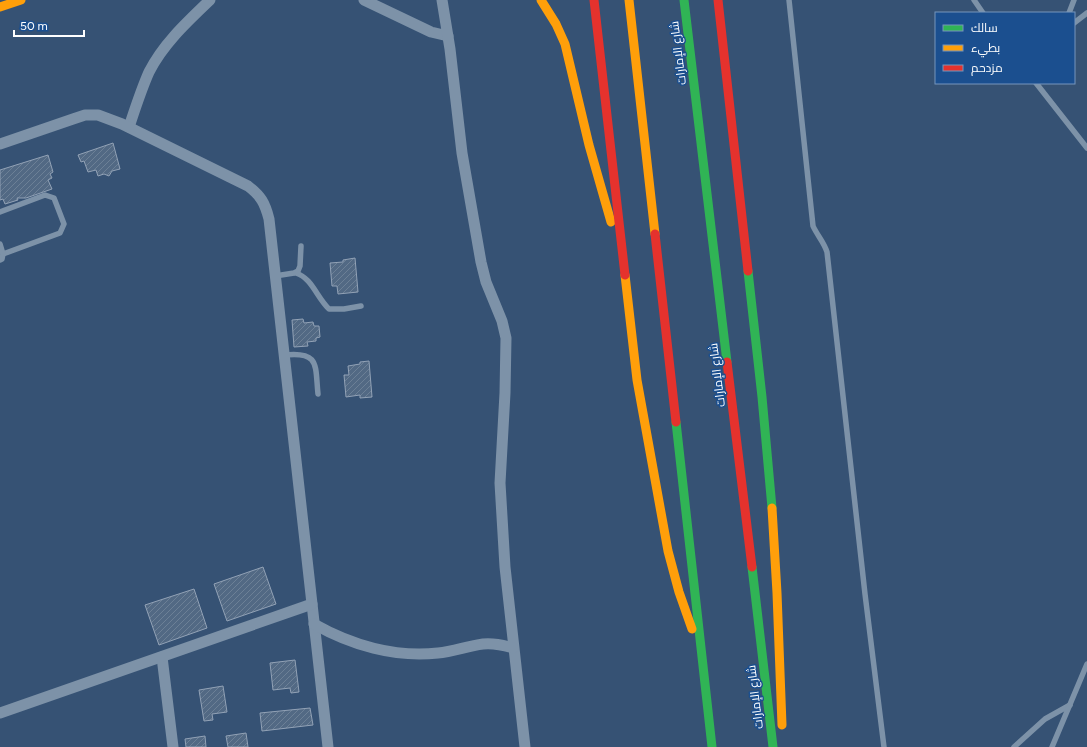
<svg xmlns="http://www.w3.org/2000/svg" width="1087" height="747" viewBox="0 0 1087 747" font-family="Figtree,Cairo,sans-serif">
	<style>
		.building { fill: url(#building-hatch); stroke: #92a2b6 }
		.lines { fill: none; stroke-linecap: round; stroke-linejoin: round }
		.lane { stroke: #7d92a8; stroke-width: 5.5 }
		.street { stroke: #7d92a8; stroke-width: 11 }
		.fast { stroke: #30b455; stroke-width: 9 }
		.slow { stroke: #ff9f0a; stroke-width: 9 }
		.jam { stroke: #e5322d; stroke-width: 9 }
		.labels { text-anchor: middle; stroke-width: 3; stroke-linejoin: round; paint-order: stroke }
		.street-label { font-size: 12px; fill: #fff; stroke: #1b4f8f }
	</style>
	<defs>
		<pattern id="building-hatch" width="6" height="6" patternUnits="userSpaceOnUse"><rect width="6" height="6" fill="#526984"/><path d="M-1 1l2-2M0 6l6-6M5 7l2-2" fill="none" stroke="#6c8096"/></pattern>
	</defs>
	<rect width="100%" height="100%" fill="#365274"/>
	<g class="building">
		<path d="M113 143 120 169 112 171 109 176 104 174 98 176 96 170 88 172 84 161 81 162 78 155Z"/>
		<path d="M48 155 53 172 50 174 52 178 48 180 52 189 26 198H17L18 200 5 204 3 199 0 200V170Z"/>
		<path d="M355 258 358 292 338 294 337 286H332L330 263 343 262V260Z"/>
		<path d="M303 319 304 323 313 322 314 326H319L320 337 316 338V341L307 342 308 346 294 347 292 320Z"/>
		<path d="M369 361 372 397 360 398V395L346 397 344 375H349L348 366 360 364V362Z"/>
		<path d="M263 567 276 604 227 621 214 584Z"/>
		<path d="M194 589 207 628 159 645 145 605Z"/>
		<path d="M295 660 299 692 291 693 290 688 273 690 270 663Z"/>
		<path d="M223 686 227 712 212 714 213 720 204 721 199 690Z"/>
		<path d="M310 708 313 725 262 731 260 713Z"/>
		<path d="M246 733 248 747H228L226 736Z"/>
		<path d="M205 736 206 747H186L185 739Z"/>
	</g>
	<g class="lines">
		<g class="lane">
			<path d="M789 0 813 226C817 235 824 242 827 252L865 594 884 747"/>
			<path d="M974 0 983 13"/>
			<path d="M1069 13 1074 0"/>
			<path d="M1074 23 1087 13"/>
			<path d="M1036 83 1087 148"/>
			<path d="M0 212 45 195 54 198 64 224 60 233 3 254"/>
			<path d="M0 244 3 254 2 259 0 260"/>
			<path d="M296 273C312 278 317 298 329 309H344L361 306"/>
			<path d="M275 276 294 273 298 271 300 266 301 246"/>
			<path d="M284 355C320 351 315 365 318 394"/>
			<path d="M1014 747 1045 719 1070 705"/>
			<path d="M1052 747 1087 664"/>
		</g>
		<g class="street">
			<path d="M364 0 431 32 448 36"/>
			<path d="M442 0 450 49 462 153 481 262 486 282 502 321 506 338 505 393 500 483 505 567 525 747"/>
			<path d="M129 127C135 109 141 90 149 72 163 44 187 22 210 0"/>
			<path d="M0 144 73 119 85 115H98L122 124 248 186C261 196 265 203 269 219L328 747"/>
			<path d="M314 624C351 645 395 658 438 653 453 652 467 646 483 644 493 643 503 645 513 648"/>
			<path d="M162 657 173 747"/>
			<path d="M0 713 312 604"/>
		</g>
		<g class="fast">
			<path d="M684 0 727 362"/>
			<path d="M748 271 762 397 772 508"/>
			<path d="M676 422 712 747"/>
			<path d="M752 567 773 747"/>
		</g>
		<g class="slow">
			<path d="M541 0 556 24 565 44 589 145 611 222"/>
			<path d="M629 0 655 234"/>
			<path d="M0 7 21 0"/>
			<path d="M625 275 637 380 668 551 679 592 692 629"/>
			<path d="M772 508 777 593 782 725"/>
		</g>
		<g class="jam">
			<path d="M594 0 625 275"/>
			<path d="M718 0 748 271"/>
			<path d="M655 234 676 422"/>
			<path d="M727 362 752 567"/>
		</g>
	</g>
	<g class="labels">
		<g class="street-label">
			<text transform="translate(678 53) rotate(-97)" y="4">شارع الإمارات</text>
			<text transform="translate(717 375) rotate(-97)" y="4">شارع الإمارات</text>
			<text transform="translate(755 697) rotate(-97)" y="4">شارع الإمارات</text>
		</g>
	</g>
	<rect x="935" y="12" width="140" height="72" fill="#1b4f8f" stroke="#7695bc"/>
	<rect x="943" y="25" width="20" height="6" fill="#30b455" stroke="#7695bc"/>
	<text x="971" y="32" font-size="12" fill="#ffffff">سالك</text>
	<rect x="943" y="45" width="20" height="6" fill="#ff9f0a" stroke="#7695bc"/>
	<text x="971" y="52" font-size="12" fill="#ffffff">بطيء</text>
	<rect x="943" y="65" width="20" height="6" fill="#e5322d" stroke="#7695bc"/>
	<text x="971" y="72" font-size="12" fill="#ffffff">مزدحم</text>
	<path d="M14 30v6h70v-6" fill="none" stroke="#ffffff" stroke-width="2"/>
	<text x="20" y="30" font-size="12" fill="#ffffff" stroke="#1b4f8f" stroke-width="3" paint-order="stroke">50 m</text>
</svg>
